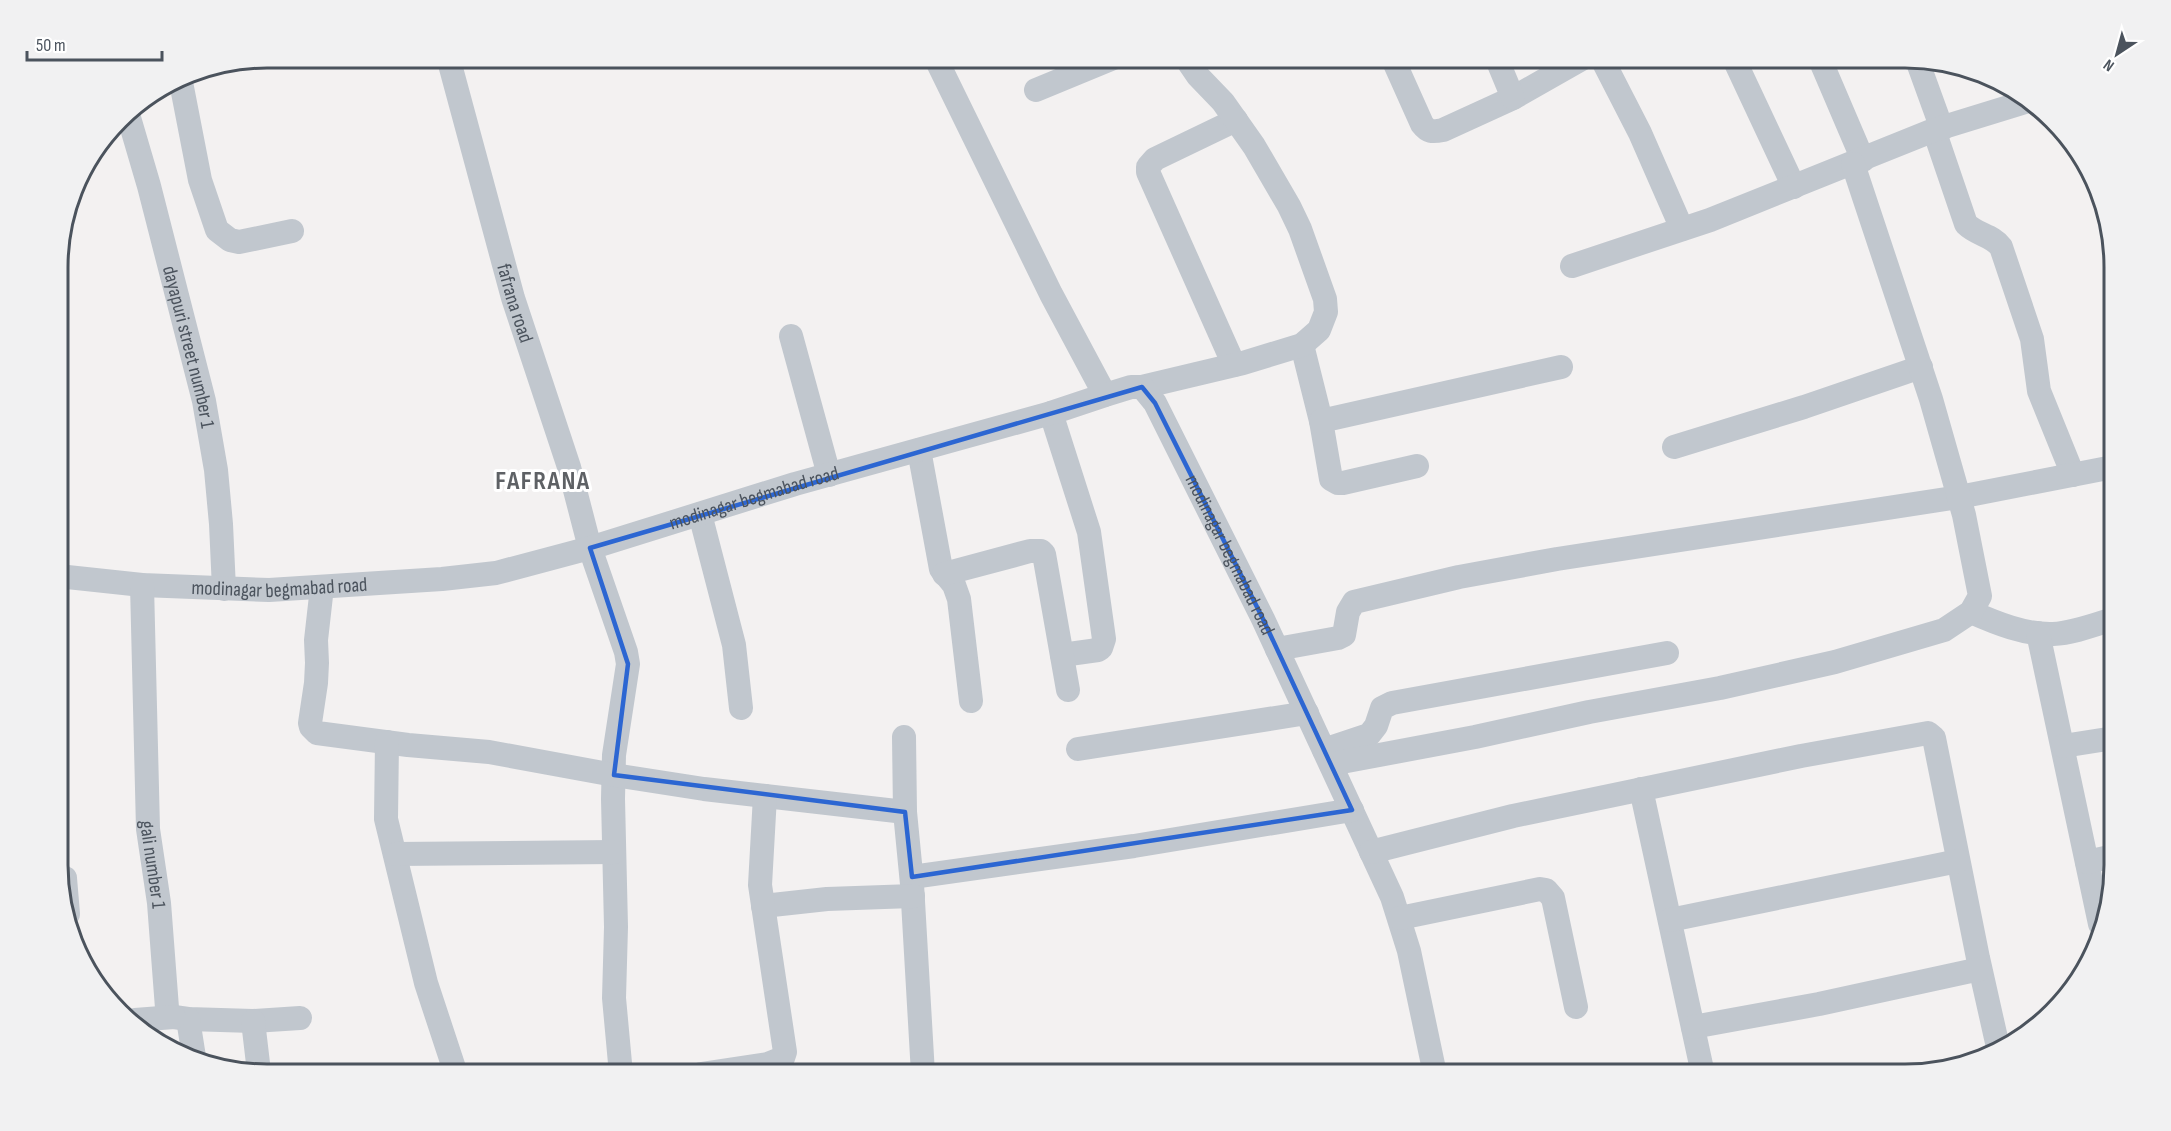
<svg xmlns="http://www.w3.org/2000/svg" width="2171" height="1131" viewBox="0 0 2171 1131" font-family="'Sofia Sans Condensed',sans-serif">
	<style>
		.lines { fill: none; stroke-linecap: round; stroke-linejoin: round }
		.minor { stroke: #c1c7ce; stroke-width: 24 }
		.marked { fill: none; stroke: #2c66d2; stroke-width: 4.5; stroke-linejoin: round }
		.labels { text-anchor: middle; stroke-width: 6; stroke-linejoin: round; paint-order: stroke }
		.street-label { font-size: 20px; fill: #4b535d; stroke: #fff }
		.district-label { font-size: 26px; font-weight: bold; letter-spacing: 1.5px; fill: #5e6165; stroke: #fff }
		.rim { fill: none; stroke: #4b535d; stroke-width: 3 }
	</style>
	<rect width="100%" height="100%" fill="#f3f1f1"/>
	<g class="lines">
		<g class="minor">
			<path id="s1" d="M448 57 513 298 569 467 590 548 626 652 628 664 614 755 613 799 616 927 614 998 621 1074"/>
			<path d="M935 57 1051 294 1105 395"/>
			<path d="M1392 57 1422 124C1428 132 1432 132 1443 130L1513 98 1585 57"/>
			<path d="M1496 57 1513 98"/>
			<path d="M1601 57 1640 133 1682 229"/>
			<path d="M1733 57 1794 187"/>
			<path d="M1819 57 1863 160"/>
			<path d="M1917 60 1942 129"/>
			<path d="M180 77 200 180 217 230 230 240 239 242 292 231"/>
			<path d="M1036 90 1116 57"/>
			<path id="s2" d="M127 111 149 186 204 401 216 470 221 524 224 589"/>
			<path d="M1934 130 1966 224C1977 235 1992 235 2001 247L2032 339 2039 391 2073 475"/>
			<path d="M1572 266 1710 220 1934 130 2025 102"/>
			<path d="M791 336 829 475"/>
			<path d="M1302 345 1321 421 1331 479 1338 483H1343L1417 466"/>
			<path d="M1234 365 1148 172V167L1155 159 1236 120"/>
			<path d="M1142 387 1243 363 1302 345 1319 330 1326 312 1325 299 1300 229 1289 206 1254 146 1223 102 1198 76 1185 57"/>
			<path d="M1051 413 1089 532 1104 639 1101 648 1098 650 1062 655"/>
			<path d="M1321 421 1561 367"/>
			<path d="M1674 447 1804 407 1921 367"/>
			<path d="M919 450 941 569 954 585 959 599 971 701"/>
			<path d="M700 514 734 645 741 708"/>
			<path d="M944 574 1030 551H1041L1044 554 1068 690"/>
			<path id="s3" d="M58 576 142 585 269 590 442 579 496 573 590 548 795 484 1051 413 1105 395 1131 387H1142L1155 403 1263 619 1392 897 1409 951 1435 1074"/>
			<path id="s4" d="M142 585 148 829 159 903 167 1008 169 1013 174 1017 188 1019 253 1021 300 1018"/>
			<path d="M322 587 316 640 317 663 316 683 310 723 311 727 317 733 408 745 489 752 614 775 704 789 905 812"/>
			<path d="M1971 612C1996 623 2025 635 2053 634 2073 633 2094 625 2113 619"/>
			<path d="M2038 633 2100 924"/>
			<path d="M1277 649 1338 638 1344 635 1348 612 1354 602 1459 577 1557 559 1959 497 2113 467"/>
			<path d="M904 737 905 812 912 884 923 1074"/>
			<path d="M387 742 386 819 426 983 456 1074"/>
			<path d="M2063 746 2114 738"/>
			<path d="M1078 749 1307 713"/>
			<path d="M1324 750 1369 735 1376 726 1382 708 1392 703 1667 653"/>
			<path d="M1331 764 1475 737 1589 712 1720 688 1835 662 1944 630 1971 612 1980 596 1964 515 1931 399 1853 164"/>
			<path d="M1641 789 1703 1074"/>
			<path d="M1371 852 1513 816 1801 756 1928 733 1934 738 1978 958 1998 1047"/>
			<path d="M396 854 614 852"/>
			<path d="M2087 862 2114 856"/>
			<path d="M912 877 1134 846 1352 810"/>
			<path d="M65 878 68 914"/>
			<path d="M763 906 827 899 913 896"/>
			<path d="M1400 918 1540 889 1546 890 1553 898 1576 1007"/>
			<path d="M1670 920 1958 861"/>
			<path d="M188 1019 194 1057"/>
			<path d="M135 1020 174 1017"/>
			<path d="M253 1021 259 1072"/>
			<path d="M1693 1027 1819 1004 1980 969"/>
			<path d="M701 1074 768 1064 783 1058 785 1052 760 885 765 796"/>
		</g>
	</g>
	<path class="marked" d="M1142 387 1155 403 1263 619 1352 810 912 877 905 812 614 775 628 664 590 548Z"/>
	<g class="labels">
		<g class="street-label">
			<text dy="7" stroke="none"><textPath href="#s1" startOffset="255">fafrana road</textPath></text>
			<text dy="7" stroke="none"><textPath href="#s2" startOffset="244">dayapuri street number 1</textPath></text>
			<text dy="7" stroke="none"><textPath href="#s3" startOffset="708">modinagar begmabad road</textPath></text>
			<text dy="7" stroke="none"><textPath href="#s3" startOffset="1302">modinagar begmabad road</textPath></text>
			<text dy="7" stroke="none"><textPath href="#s3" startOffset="222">modinagar begmabad road</textPath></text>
			<text dy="7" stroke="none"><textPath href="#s4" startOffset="280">gali number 1</textPath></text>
		</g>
		<g class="district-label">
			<text x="543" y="489">FAFRANA</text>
		</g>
	</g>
	<path d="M0 0H2171V1131H0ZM267 68H1905A199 199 0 0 1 2104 267V865A199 199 0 0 1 1905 1064H267A199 199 0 0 1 68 865V267A199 199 0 0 1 267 68Z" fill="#f1f1f2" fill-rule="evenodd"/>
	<path class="rim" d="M267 68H1905A199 199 0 0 1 2104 267V865A199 199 0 0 1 1905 1064H267A199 199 0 0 1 68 865V267A199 199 0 0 1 267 68Z"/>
	<g transform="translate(2117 54) rotate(216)" stroke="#ffffff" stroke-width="4.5" paint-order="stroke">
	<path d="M0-4.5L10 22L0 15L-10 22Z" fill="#4b535d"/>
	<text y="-9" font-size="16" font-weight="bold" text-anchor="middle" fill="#4b535d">N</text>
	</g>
	<path d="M27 51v9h135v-9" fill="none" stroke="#4b535d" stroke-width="3"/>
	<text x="36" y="51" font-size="18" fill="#4b535d" stroke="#ffffff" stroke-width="4.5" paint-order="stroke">50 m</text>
</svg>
